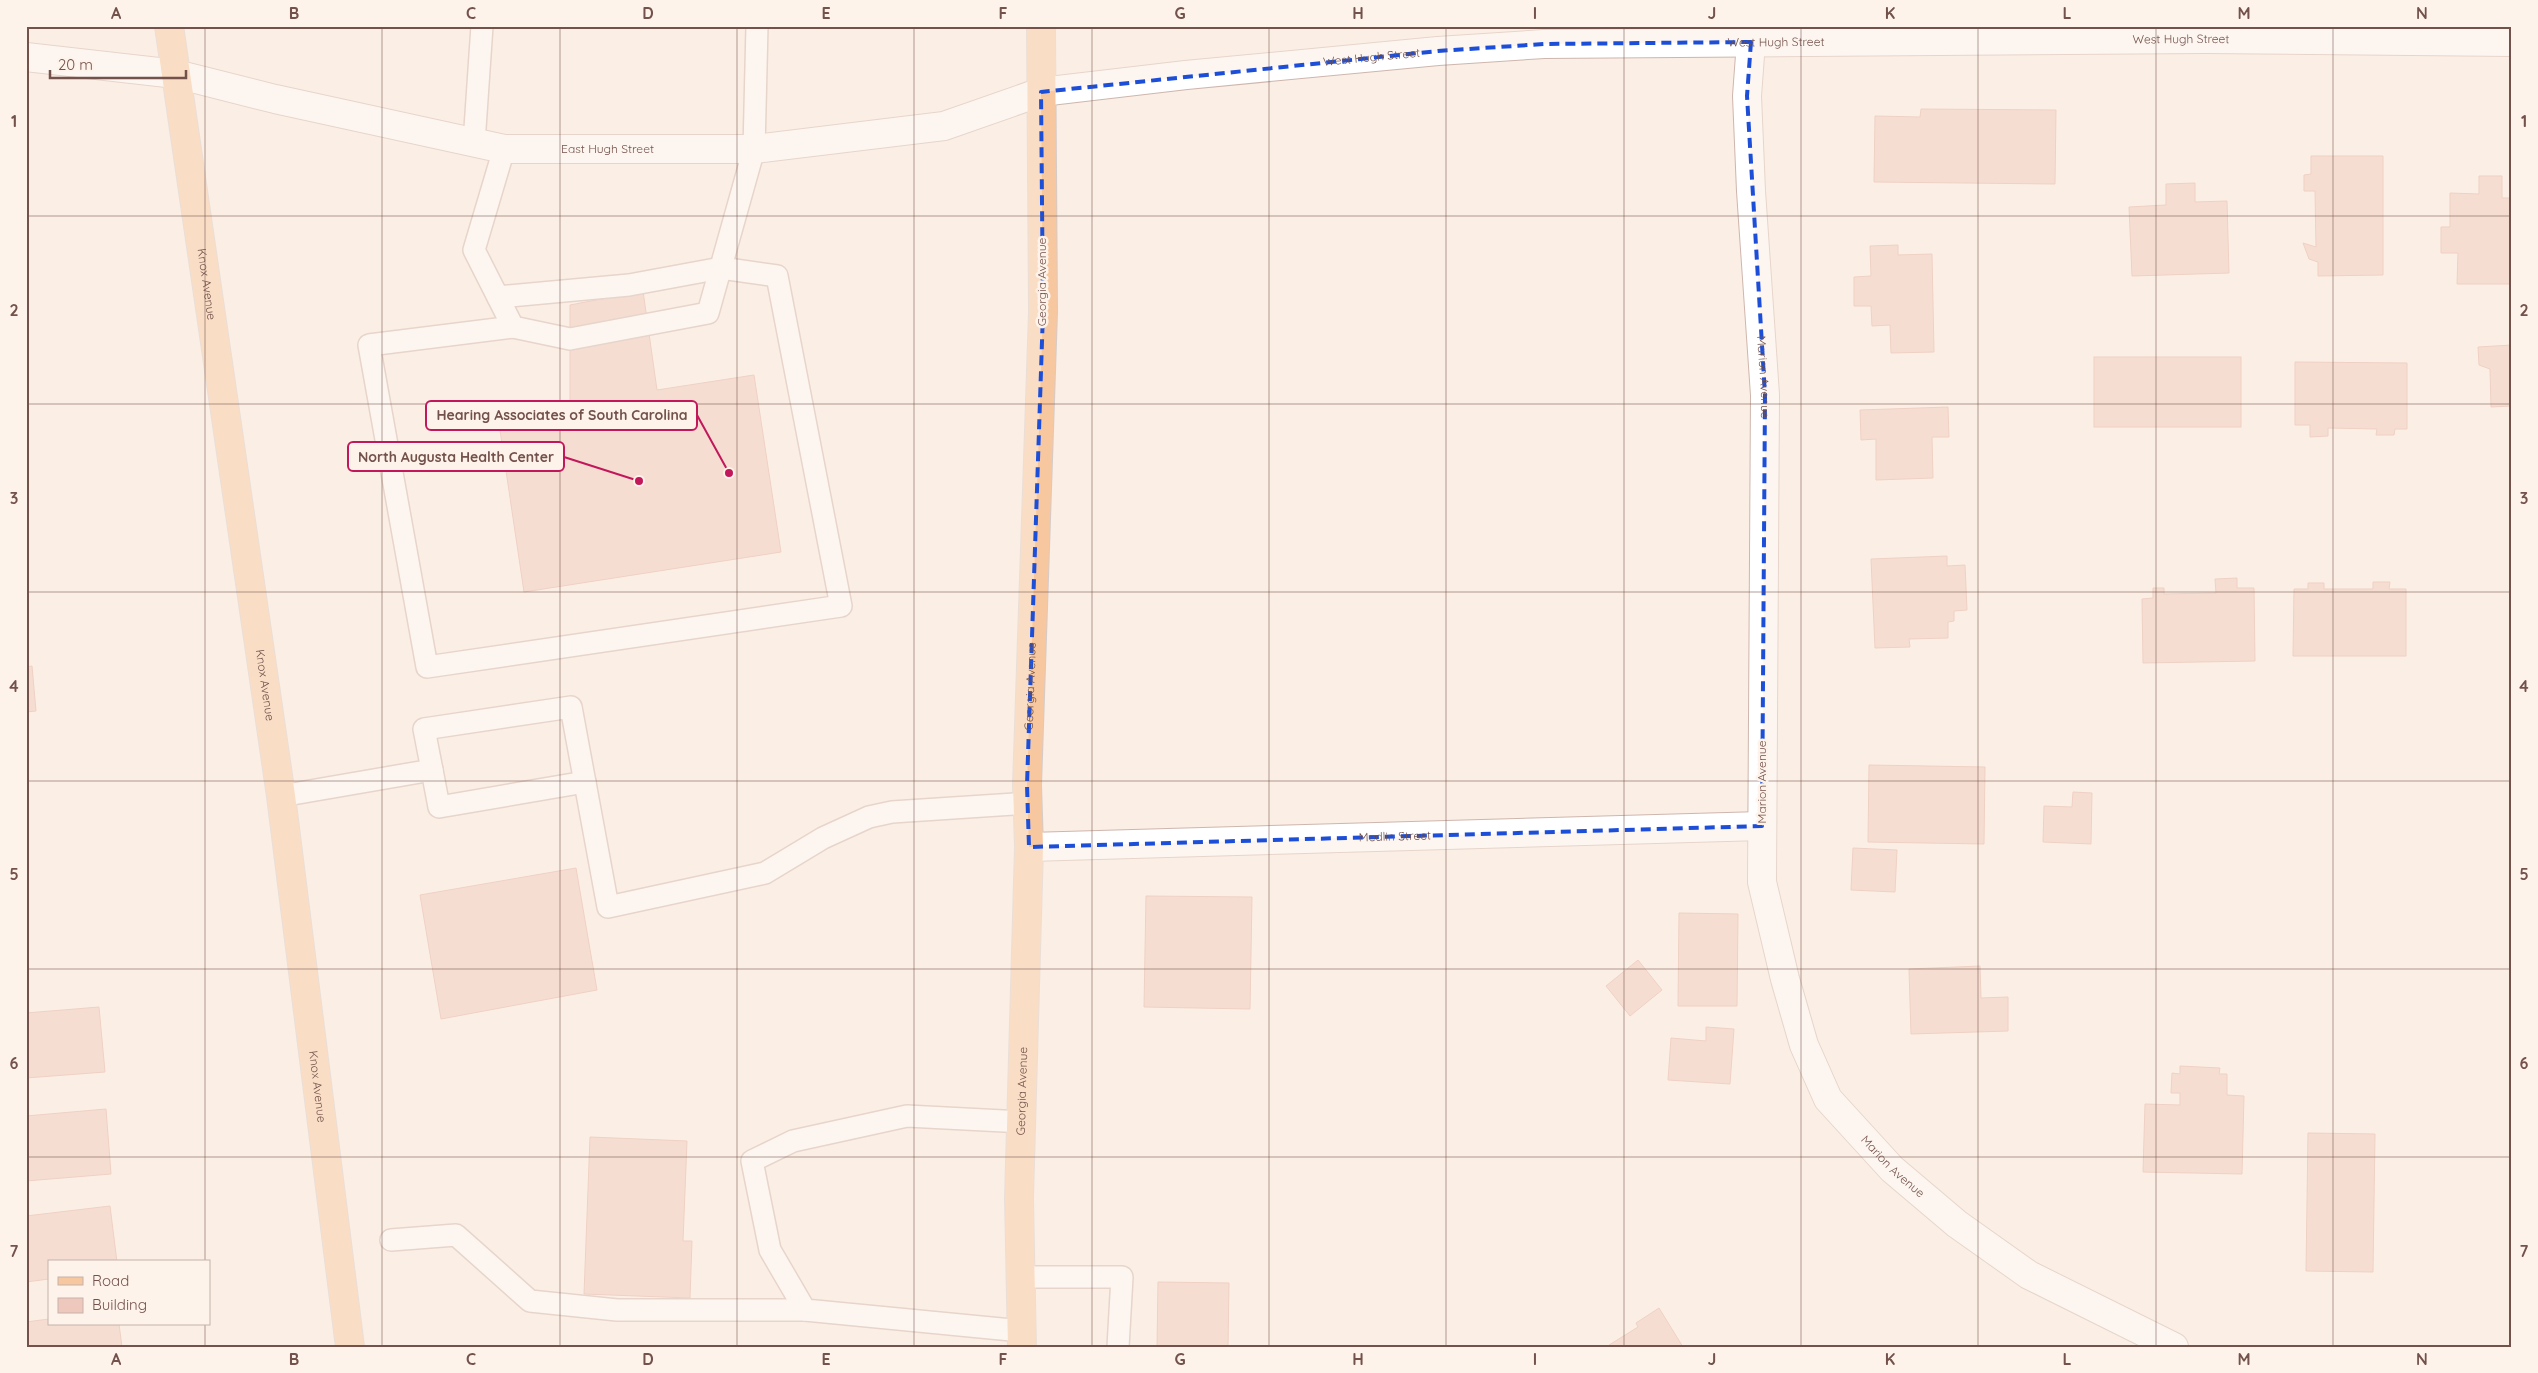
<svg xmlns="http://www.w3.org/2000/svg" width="2538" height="1373" viewBox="0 0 2538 1373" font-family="Quicksand,sans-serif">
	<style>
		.building { fill: #efc8bd; stroke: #e1ac9e }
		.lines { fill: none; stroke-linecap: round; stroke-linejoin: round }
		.lane-casing { stroke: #ceb6ae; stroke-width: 24 }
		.street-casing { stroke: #ceb6ae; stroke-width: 30 }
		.primary-casing { stroke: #d5cbc9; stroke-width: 30 }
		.lane { stroke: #fff; stroke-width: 21 }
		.street { stroke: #fff; stroke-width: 28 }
		.primary { stroke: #f7c79f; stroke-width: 28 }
		.marked { fill: none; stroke: #1d4ed8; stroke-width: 4; stroke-dasharray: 10 6; stroke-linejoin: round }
		.grid { fill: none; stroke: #73524b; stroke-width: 1; stroke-opacity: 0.55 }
		.labels { text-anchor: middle; stroke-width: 5; stroke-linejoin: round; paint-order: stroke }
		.street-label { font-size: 12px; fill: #73524b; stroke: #fef3ea }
		.leader { fill: none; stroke: #c2185b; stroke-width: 2 }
		.callout-dot { fill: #c2185b; stroke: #fef3ea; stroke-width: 2 }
		.callout { fill: #fef3ea; stroke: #c2185b; stroke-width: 2 }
		.callout-label { font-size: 14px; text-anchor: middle; font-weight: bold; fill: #73524b }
		.neatline { fill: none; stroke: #73524b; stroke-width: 2 }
		.grid-label { font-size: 16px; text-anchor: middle; font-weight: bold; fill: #73524b }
	</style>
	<rect width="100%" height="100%" fill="#fbeee4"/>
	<g class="building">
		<path d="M1921 109 2056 110 2055 184 1874 182 1875 116 1920 117Z"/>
		<path d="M2311 156H2383V275L2318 276V262L2309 259 2303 243 2316 247 2315 191H2304V175L2311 174Z"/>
		<path d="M2479 176H2502V198H2512V284H2457L2458 253H2441V227H2450V193L2479 194Z"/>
		<path d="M2195 183V202L2227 201 2229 273 2132 276 2129 207 2166 205V184Z"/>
		<path d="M1898 245V255L1932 254 1934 352 1891 353 1890 325 1872 326 1871 306H1854V277L1871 276 1870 246Z"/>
		<path d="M643 291 657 390 754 375 781 552 524 592 497 410 570 409V305Z"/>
		<path d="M2512 345V406L2491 407 2490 369 2479 365 2478 347Z"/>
		<rect x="2094" y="357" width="147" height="70"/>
		<path d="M2295 362 2407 363V429H2395L2394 435H2376L2377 429 2328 428V436L2310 437V425H2295Z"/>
		<path d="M1948 407 1949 437H1932L1933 478 1876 480V439L1861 440 1860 410Z"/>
		<path d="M1947 556V566L1965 565 1967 610 1954 611V621L1948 622V638L1909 639 1910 647 1875 648 1871 559Z"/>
		<path d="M2237 578V588H2254L2255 661 2143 663 2142 599 2153 598V588H2164V594L2216 593 2215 579Z"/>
		<path d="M2373 582H2390L2389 589H2406V656H2293L2294 589H2308V583H2324V589H2373Z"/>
		<path d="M32 666 36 711 26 712V667Z"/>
		<path d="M1869 765 1985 767 1984 844 1868 842Z"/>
		<path d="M2073 792 2092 793 2091 844 2043 842 2044 806 2072 807Z"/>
		<path d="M1853 848 1897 850 1895 892 1851 890Z"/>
		<path d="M576 868 597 990 441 1019 420 895Z"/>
		<path d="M1146 896 1252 897 1250 1009 1144 1007Z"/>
		<path d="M1679 913 1738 914 1737 1006H1678Z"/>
		<path d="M1638 960 1662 990 1630 1016 1606 986Z"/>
		<path d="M1980 966 1981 998 2008 997V1031L1911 1034 1909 969Z"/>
		<path d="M99 1007 105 1072 26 1078V1013Z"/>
		<path d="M1706 1027 1734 1029 1730 1084 1668 1080 1671 1038 1706 1041Z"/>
		<path d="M2180 1066 2220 1068 2219 1074H2227V1095L2244 1096 2242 1174 2143 1172 2145 1104 2180 1105V1093H2171L2172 1073 2180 1074Z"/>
		<path d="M106 1109 111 1174 26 1181V1116Z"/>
		<path d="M2308 1133 2375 1134 2373 1272 2306 1271Z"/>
		<path d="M590 1137 687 1141 683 1241H692L690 1298 584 1294Z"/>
		<path d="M110 1206 117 1262H49V1279L26 1282V1216Z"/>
		<path d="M1158 1282 1229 1283 1228 1347H1157Z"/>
		<path d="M1659 1308 1683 1347H1606L1638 1327 1636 1323Z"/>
		<path d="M49 1319V1324H119L122 1347H26V1322Z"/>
	</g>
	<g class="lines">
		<defs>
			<g id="lane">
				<path d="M474 143 482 26"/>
				<path d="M504 149 474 250 513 327 570 339 708 313 754 149 757 26"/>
				<path d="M498 297 629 285 721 268 777 276 841 606 427 667 369 345 513 327"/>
				<path d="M432 770 439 807 585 782"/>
				<path d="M281 796 432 770 424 729 571 707 608 907 765 873 823 838 869 817 892 812 1028 803"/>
				<path d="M1021 1122 907 1116 793 1141 752 1161 770 1250 805 1310 1022 1331"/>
				<path d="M391 1240 456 1235 530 1301 617 1310H805"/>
				<path d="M1020 1277H1122L1118 1347"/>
			</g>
			<g id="street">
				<path id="s1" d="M1749 26 1751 42 1747 96 1751 191 1765 395 1762 882 1785 979 1804 1045 1828 1099 1892 1169 1957 1224 2029 1275 2174 1347"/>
				<path id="s2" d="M26 57 176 74 275 99 504 149H754L944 126 1041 92 1186 75 1438 51 1544 44 2206 39 2512 42"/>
				<path id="s3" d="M1029 847 1762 826"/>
			</g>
			<g id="primary">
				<path id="s4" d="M169 26 281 796 350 1347"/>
				<path id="s5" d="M1022 1347 1019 1198 1029 847 1027 785 1043 312 1041 26"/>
			</g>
		</defs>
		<use href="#lane" class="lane-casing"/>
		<use href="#street" class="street-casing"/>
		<use href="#primary" class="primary-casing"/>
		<use href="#lane" class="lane"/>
		<use href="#street" class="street"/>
		<use href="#primary" class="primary"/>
	</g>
	<path d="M0 0H2538V1373H0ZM1751 42 1747 96 1765 395 1762 826 1029 847 1027 785 1043 312 1041 92 1438 51 1544 44Z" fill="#fbeee4" fill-opacity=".55" fill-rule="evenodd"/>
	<path class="marked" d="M1751 42 1747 96 1765 395 1762 826 1029 847 1027 785 1043 312 1041 92 1438 51 1544 44Z"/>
	<path class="grid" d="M205 26V1262M382 26V1347M560 26V1347M737 26V1347M914 26V1347M1092 26V1347M1269 26V1347M1446 26V1347M1624 26V1347M1801 26V1347M1978 26V1347M2156 26V1347M2333 26V1347M26 216H2512M26 404H2512M26 592H2512M26 781H2512M26 969H2512M26 1157H2512M205 1324V1347"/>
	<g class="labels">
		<g class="street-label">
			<text dy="4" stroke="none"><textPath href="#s2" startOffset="2174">West Hugh Street</textPath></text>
			<text dy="4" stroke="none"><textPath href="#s2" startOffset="1769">West Hugh Street</textPath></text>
			<text dy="4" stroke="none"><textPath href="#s2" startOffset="1364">West Hugh Street</textPath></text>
			<text dy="4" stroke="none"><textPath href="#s2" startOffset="591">East Hugh Street</textPath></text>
			<text transform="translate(1042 282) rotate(-90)" y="4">Georgia Avenue</text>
			<text dy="4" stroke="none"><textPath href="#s4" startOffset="261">Knox Avenue</textPath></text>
			<text dy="4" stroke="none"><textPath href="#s1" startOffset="352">Marion Avenue</textPath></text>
			<text dy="4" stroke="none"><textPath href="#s4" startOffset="666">Knox Avenue</textPath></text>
			<text dy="4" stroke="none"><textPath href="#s5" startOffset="661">Georgia Avenue</textPath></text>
			<text transform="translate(1762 782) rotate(-90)" y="4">Marion Avenue</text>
			<text dy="4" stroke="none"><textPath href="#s3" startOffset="366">Medlin Street</textPath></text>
			<text dy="4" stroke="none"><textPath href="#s4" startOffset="1071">Knox Avenue</textPath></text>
			<text dy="4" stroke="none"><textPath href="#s5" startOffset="256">Georgia Avenue</textPath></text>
			<text dy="4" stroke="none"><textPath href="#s1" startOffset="1178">Marion Avenue</textPath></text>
		</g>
	</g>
	<path class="leader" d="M729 473L697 415M639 481L564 457"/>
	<g class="callout-dot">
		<circle cx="729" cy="473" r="5"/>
		<circle cx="639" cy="481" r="5"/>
	</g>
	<g class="callout">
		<rect x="426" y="401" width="271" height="29" rx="5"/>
		<rect x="348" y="442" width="216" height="29" rx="5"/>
	</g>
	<g class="callout-label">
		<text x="562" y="420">Hearing Associates of South Carolina</text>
		<text x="456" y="462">North Augusta Health Center</text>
	</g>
	<rect width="2538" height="1373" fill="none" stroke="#fef3ea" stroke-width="55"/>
	<rect x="48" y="1260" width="162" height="65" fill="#fef3ea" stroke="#c6b3aa"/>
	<rect x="58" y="1277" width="25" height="8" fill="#f7c79f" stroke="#c6b3aa"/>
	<text x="92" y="1286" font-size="15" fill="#73524b">Road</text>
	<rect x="58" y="1298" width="25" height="15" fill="#efc8bd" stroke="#c6b3aa"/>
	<text x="92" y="1310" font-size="15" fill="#73524b">Building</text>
	<path d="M50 70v8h136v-8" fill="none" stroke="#73524b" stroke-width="2.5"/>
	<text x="58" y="70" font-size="15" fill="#73524b" stroke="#fef3ea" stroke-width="4" paint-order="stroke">20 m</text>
	<rect x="28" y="28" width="2482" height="1318" class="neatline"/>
	<g class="grid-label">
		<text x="116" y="19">A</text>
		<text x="294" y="19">B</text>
		<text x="471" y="19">C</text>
		<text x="648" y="19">D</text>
		<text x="826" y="19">E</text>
		<text x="1003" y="19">F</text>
		<text x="1180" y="19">G</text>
		<text x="1358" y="19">H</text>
		<text x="1535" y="19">I</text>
		<text x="1712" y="19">J</text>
		<text x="1890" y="19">K</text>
		<text x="2067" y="19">L</text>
		<text x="2244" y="19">M</text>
		<text x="2422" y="19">N</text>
		<text x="14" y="127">1</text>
		<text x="2524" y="127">1</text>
		<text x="14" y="316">2</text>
		<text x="2524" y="316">2</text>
		<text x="14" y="504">3</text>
		<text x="2524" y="504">3</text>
		<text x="14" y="692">4</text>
		<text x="2524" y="692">4</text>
		<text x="14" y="880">5</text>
		<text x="2524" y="880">5</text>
		<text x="14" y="1069">6</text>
		<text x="2524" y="1069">6</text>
		<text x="14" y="1257">7</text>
		<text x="2524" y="1257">7</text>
		<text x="116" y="1365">A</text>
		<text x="294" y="1365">B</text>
		<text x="471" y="1365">C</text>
		<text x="648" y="1365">D</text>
		<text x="826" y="1365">E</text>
		<text x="1003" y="1365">F</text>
		<text x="1180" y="1365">G</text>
		<text x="1358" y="1365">H</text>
		<text x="1535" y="1365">I</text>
		<text x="1712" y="1365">J</text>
		<text x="1890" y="1365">K</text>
		<text x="2067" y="1365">L</text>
		<text x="2244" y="1365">M</text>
		<text x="2422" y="1365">N</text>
	</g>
</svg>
